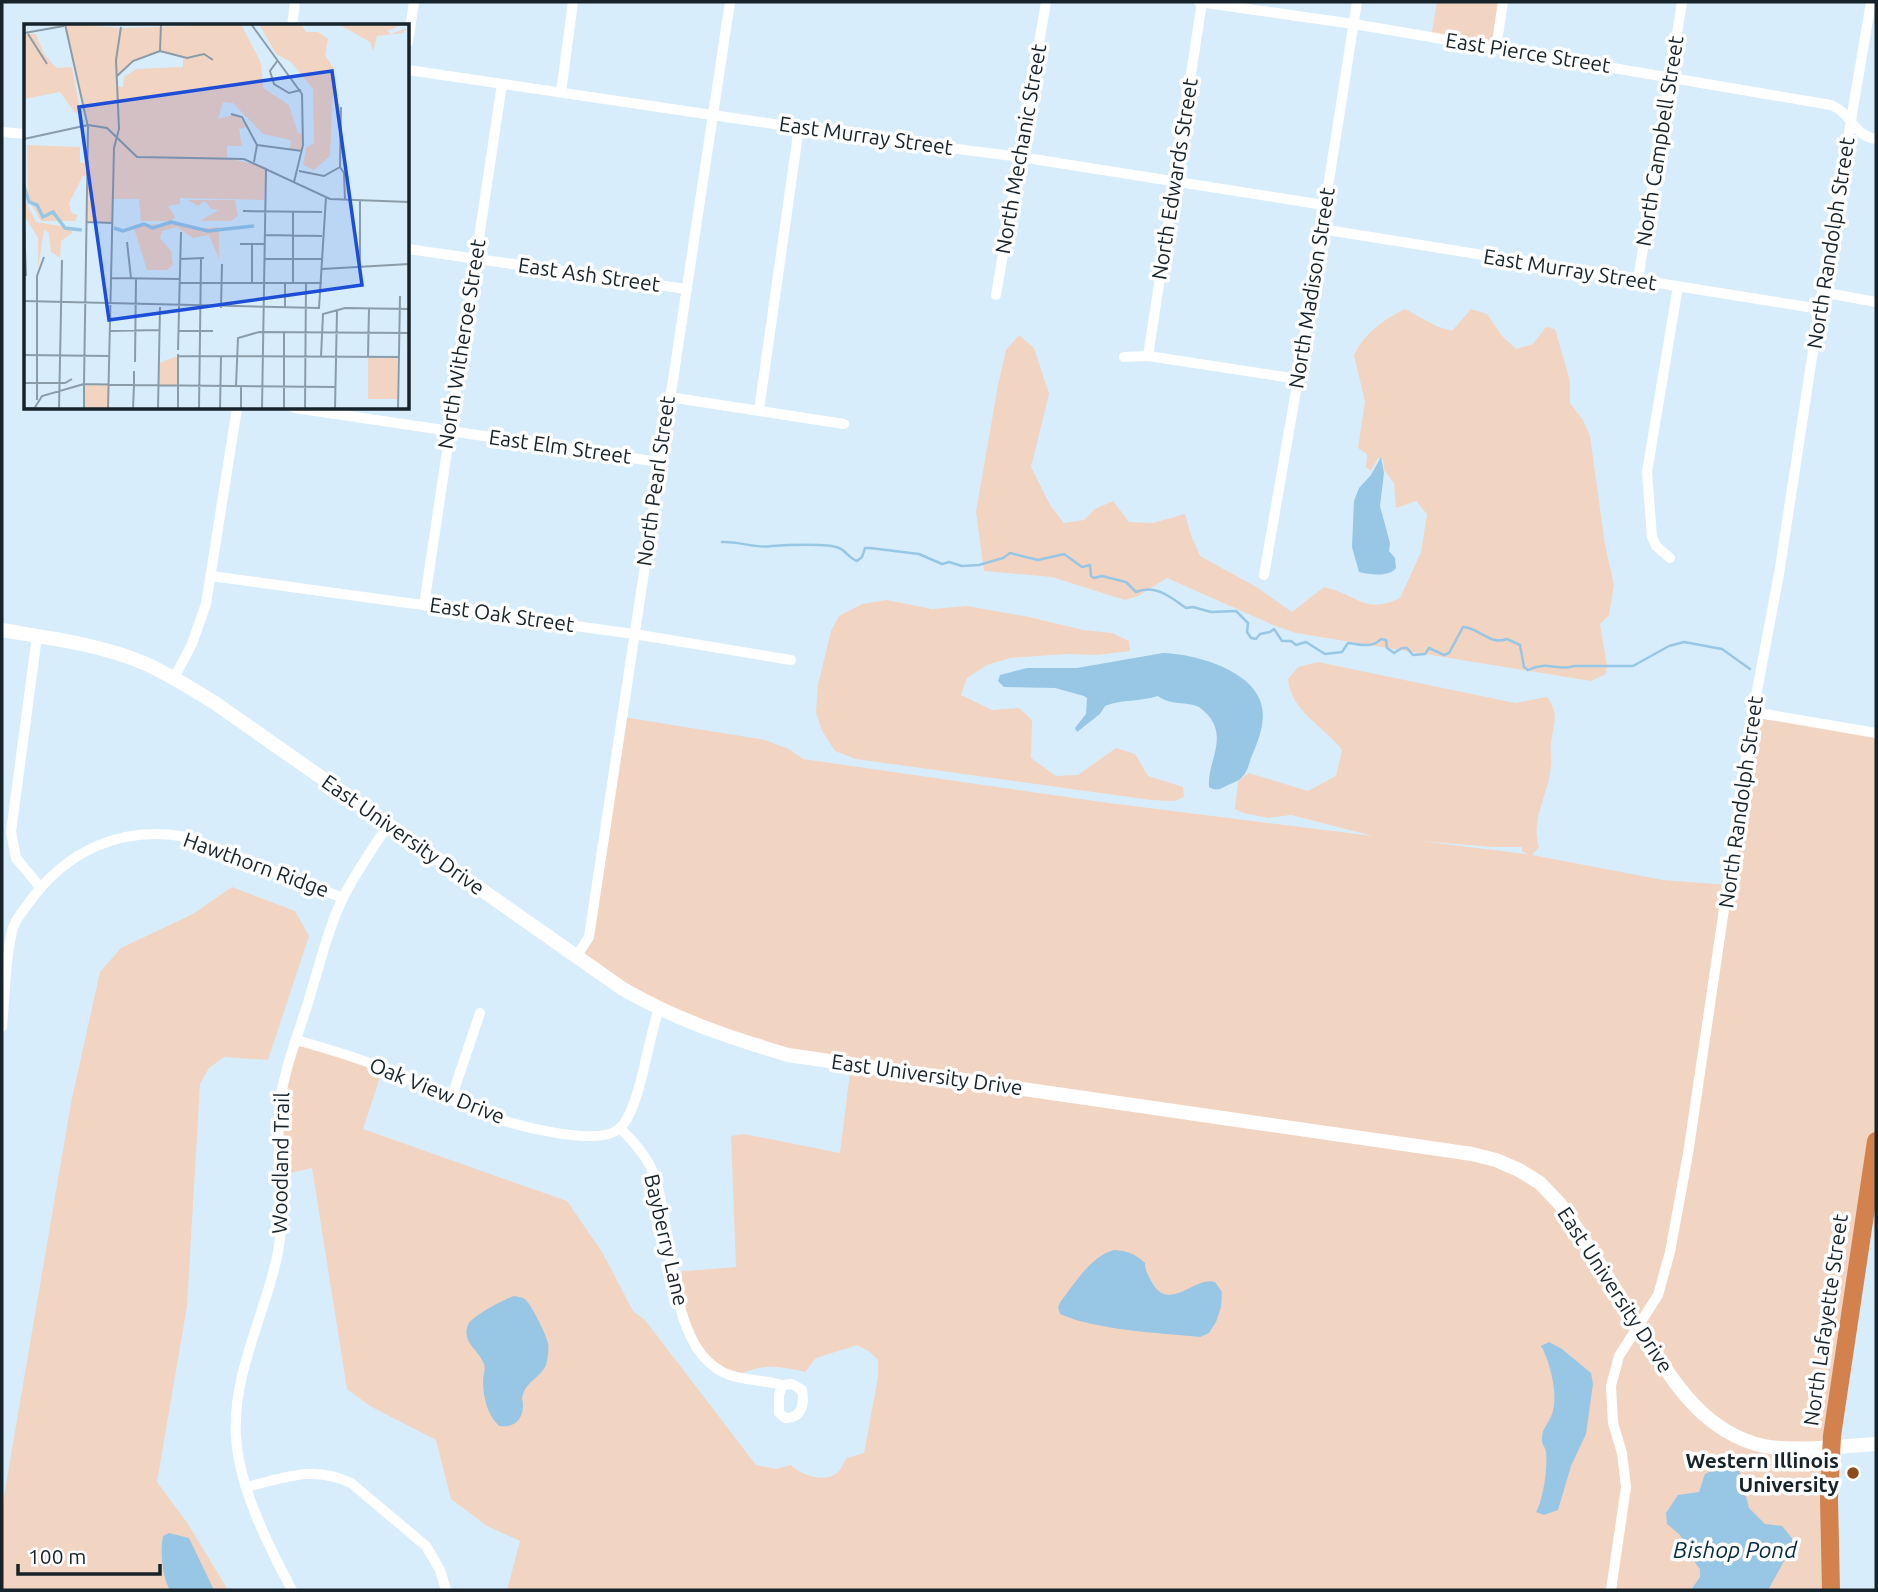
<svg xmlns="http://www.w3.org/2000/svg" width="1878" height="1592" viewBox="0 0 1878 1592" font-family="Ubuntu,sans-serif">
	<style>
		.green { fill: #f2d4c2; fill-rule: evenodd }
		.water { fill: #98c7e5 }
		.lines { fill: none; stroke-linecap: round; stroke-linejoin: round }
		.stream { stroke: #98c7e5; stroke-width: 2.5 }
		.street { stroke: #fff; stroke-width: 10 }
		.secondary { stroke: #fff; stroke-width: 14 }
		.highway { stroke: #d4824d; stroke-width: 18 }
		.poi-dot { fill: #8e4b1b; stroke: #fff; stroke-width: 2.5 }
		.labels { text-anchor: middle; stroke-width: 7; stroke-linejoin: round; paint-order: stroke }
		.street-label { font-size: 21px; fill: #16232b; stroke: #fff }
		.poi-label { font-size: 21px; font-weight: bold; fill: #16232b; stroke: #fff; text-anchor: end }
		.water-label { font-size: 23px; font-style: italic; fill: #032d41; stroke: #fff }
		.inset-river { fill: none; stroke: #98c7e5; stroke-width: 3.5 }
		.inset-road { fill: none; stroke: #8a9ca8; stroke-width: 2 }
		.view { fill: #1d4ed8; fill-opacity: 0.15; stroke: #1d4ed8; stroke-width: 3.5 }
		.inset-edge { fill: none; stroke: #16232b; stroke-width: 3.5 }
	</style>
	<rect width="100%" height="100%" fill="#d8edfb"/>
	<g class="green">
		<path d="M1437 2H1503L1496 48 1431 37Z"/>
		<path d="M1405 309 1436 326 1452 331 1471 309 1487 314 1502 336 1516 349 1533 344 1546 327 1555 329 1570 381V403L1583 420 1590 436 1605 545 1614 585 1609 615 1600 624 1607 666 1606 674 1591 681 1296 633 1273 625 1167 578 1138 596 1125 600 1052 577 984 571 976 512 998 385 1006 350 1019 335 1034 348 1049 394 1031 467 1050 505 1064 523 1084 520 1095 509 1113 501 1129 522 1153 523 1185 514 1191 535 1200 556 1258 588 1292 612 1324 587C1359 595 1364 615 1400 598L1421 552 1427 514 1416 501 1396 508 1394 483 1384 470 1383 460 1378 458 1371 471 1366 467 1367 454 1358 448 1365 402 1354 355C1364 334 1384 319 1405 309Z"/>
		<path d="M887 600 932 609 967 606 1029 617 1083 630 1112 633 1129 641 1130 651 1097 655 1067 654 1010 658 987 665 967 678 961 695 992 710 1019 708 1032 720 1031 758 1056 776 1078 775 1116 748 1135 754 1148 776 1183 787 1184 797 1175 801 1151 800 856 759 835 751 822 731 816 712 818 685 831 631 839 616 862 604Z"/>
		<path d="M1318 662 1515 703 1547 697C1560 714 1553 724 1551 744 1550 752 1552 759 1551 766 1549 794 1530 819 1539 847L1532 855 1663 880 1728 885 1753 712 1876 733V1170L1842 1362 1831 1590H507L520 1541 487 1526 451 1499 436 1440 370 1406 347 1389 312 1168 282 1175 278 1128 296 1040 383 1068 363 1129 567 1201 602 1252 633 1311 645 1320 756 1465 776 1469 791 1465C800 1475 826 1484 838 1472 842 1469 843 1462 847 1458L864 1453 878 1377V1360L870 1352 857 1345 816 1358 805 1372C780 1366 759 1363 737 1376L699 1351 674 1272 736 1267 731 1136 744 1134 840 1153 851 1064 733 1039 576 957 586 944 623 717 765 740 789 749 803 759 1109 803 1373 836 1291 815 1268 818 1244 813 1235 809 1238 781 1249 773 1308 791 1336 776 1342 750C1324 726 1291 712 1288 679L1298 667ZM1420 841 1494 847H1522V851L1527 854Z"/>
		<path d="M232 887 295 911 309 936 268 1060 224 1057 209 1068 200 1084 187 1306 157 1482 188 1524 228 1590H2V1508L71 1103 100 972 121 948 193 914Z"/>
	</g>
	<g class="water">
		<path d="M1381 457 1384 473 1380 506 1390 543 1389 551 1395 558 1396 568C1390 577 1370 575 1359 572L1352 547 1354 501 1359 488 1371 475Z"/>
		<path d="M1163 653C1192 654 1243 667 1258 696 1269 716 1259 739 1251 758 1249 764 1247 773 1242 777 1239 781 1232 783 1228 785 1220 789 1217 792 1209 787 1207 761 1229 738 1207 714 1206 713 1201 708 1199 707 1186 701 1171 706 1158 696 1140 702 1122 699 1105 706L1100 714 1077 732 1075 728 1086 714 1087 698 1084 696 1055 688 1004 687 998 681 1000 675 1027 668H1077Z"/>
		<path d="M1114 1250C1128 1251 1134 1253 1145 1263 1145 1271 1149 1277 1153 1284 1170 1312 1195 1276 1215 1282L1222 1292 1221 1307 1216 1322 1209 1333 1200 1337C1160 1333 1095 1330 1060 1314L1058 1307 1061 1301C1075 1283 1091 1256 1114 1250Z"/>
		<path d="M514 1296C518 1297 522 1297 525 1299 531 1304 546 1334 548 1343 549 1349 548 1358 546 1365 541 1377 527 1381 523 1394 521 1402 523 1398 523 1405 523 1421 513 1428 499 1426 487 1414 483 1397 483 1380 483 1375 486 1369 484 1364 479 1350 461 1342 468 1325 470 1317 505 1299 514 1296Z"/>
		<path d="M1549 1342 1562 1349 1591 1373 1593 1384 1586 1434 1571 1466 1558 1510 1544 1515 1536 1512C1543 1501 1548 1467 1546 1453 1546 1447 1541 1445 1542 1438 1542 1428 1549 1423 1552 1414 1559 1397 1550 1361 1541 1346Z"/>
		<path d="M1731 1467 1739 1469 1749 1508 1765 1524 1782 1526 1792 1538V1547L1768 1590H1691L1700 1577V1569L1693 1560 1680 1535 1667 1524 1666 1513 1678 1495 1699 1492 1705 1474 1715 1469Z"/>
		<path d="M169 1533 189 1538 214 1590H170C162 1577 160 1551 163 1536Z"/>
	</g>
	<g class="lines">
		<path class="stream" d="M722 542C739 541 757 549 772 546 785 545 829 543 839 548 846 551 849 558 857 561L862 557 865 548H870L919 554 942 564 949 562 962 566 979 565 1003 558 1010 553 1038 560 1064 554 1082 567 1090 565 1091 576 1094 578 1102 576 1126 582 1136 592C1156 584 1170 597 1186 608L1193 607 1211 612 1236 611 1248 623 1247 632 1251 638 1256 639 1260 634 1270 632 1274 629 1282 641H1291L1296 645 1306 642 1325 654 1342 652 1348 643C1359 644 1372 649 1381 639L1386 640 1387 648 1394 653 1402 648H1407L1413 655 1425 654 1429 648 1444 655 1449 653 1463 627C1480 628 1490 646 1507 639L1520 645 1524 667 1528 670C1548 660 1557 672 1574 666H1633L1669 646 1684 642 1722 649 1750 669"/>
		<g class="street">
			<path d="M1199 2 1354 24 1831 105C1854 115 1852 135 1876 139"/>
			<path d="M292 26 295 2"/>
			<path d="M408 42 414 2"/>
			<path d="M1496 48 1503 2"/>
			<path d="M408 70 848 135 1020 157 1324 205"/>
			<path d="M561 92 573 2"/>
			<path d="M2 132 26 134"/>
			<path d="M1321 229 1820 309"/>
			<path d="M408 249 686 289"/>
			<path d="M1638 280 1682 2"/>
			<path d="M1822 292 1876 302"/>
			<path d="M996 295 1046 2"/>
			<path d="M1148 356 1202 2"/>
			<path d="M1124 357 1148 356 1298 379"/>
			<path d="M669 397 844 424"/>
			<path d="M295 408 659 462"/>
			<path d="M759 410 799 127"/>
			<path d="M1670 558 1656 546 1652 537 1647 472 1678 286"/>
			<path d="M1264 575 1298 379 1357 2"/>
			<path d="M211 576 634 634 791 660"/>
			<path d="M424 605 502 84"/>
			<path d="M37 636 11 832 16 858 40 887"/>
			<path d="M174 678 192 644 206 604 237 408"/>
			<path d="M1753 712 1876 733"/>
			<path d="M576 957 589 937 730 2"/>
			<path d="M2 1027C5 996 5 961 12 931 14 921 22 912 28 904 66 850 122 825 187 837L343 898"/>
			<path d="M296 1040C325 1048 354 1056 382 1068 417 1082 450 1101 484 1114 511 1124 596 1148 619 1129 640 1111 648 1038 659 1009"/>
			<path d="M451 1099 480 1013"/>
			<path d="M620 1128C632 1140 646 1155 652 1170 675 1225 665 1338 719 1370 737 1381 762 1379 782 1385"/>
			<path d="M792 1384 802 1390C805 1404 801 1419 785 1418L779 1413V1395L782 1385Z"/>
			<path d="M246 1487C285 1478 313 1465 351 1483L426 1546 440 1570 446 1590"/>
			<path d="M292 1590C268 1545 239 1488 236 1437 232 1375 264 1317 277 1257 288 1206 276 1164 279 1115 281 1079 294 1046 305 1012 317 976 325 936 341 902 354 874 372 850 388 825"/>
			<path d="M1611 1590 1626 1487 1622 1453 1613 1423 1611 1386 1619 1356 1658 1295 1670 1252 1688 1154 1753 712 1779 574 1822 292 1871 2"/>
		</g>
		<path class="secondary" d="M2 630C49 638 99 644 144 663 169 674 192 689 215 703L623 989C679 1021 728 1037 788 1055L1472 1154 1496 1160 1519 1170 1540 1183 1559 1203C1587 1241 1611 1284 1637 1324 1669 1375 1700 1432 1764 1446 1794 1452 1845 1446 1876 1444"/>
		<path class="highway" d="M1831 1590 1829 1499 1832 1436 1876 1141"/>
	</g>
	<circle class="poi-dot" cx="1853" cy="1473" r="7"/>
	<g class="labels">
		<g class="street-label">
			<text transform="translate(1528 53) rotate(9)" y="7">East Pierce Street</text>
			<text transform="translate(866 136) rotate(8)" y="7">East Murray Street</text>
			<text transform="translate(1660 141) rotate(-81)" y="7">North Campbell Street</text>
			<text transform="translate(1021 149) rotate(-80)" y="7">North Mechanic Street</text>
			<text transform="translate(1175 179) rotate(-81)" y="7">North Edwards Street</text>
			<text transform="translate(1831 243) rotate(-81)" y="7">North Randolph Street</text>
			<text transform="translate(1570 270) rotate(9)" y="7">East Murray Street</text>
			<text transform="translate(589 275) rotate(8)" y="7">East Ash Street</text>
			<text transform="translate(1312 288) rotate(-81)" y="7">North Madison Street</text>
			<text transform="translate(462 344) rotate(-81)" y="7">North Witheroe Street</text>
			<text transform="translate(560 447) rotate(8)" y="7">East Elm Street</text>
			<text transform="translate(656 481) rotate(-82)" y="7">North Pearl Street</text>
			<text transform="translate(502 615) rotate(8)" y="7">East Oak Street</text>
			<text transform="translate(1741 802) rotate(-82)" y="7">North Randolph Street</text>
			<text transform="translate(403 835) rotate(35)" y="7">East University Drive</text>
			<text transform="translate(256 865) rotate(20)" y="7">Hawthorn Ridge</text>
			<text transform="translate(927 1075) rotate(8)" y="7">East University Drive</text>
			<text transform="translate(437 1091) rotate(22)" y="7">Oak View Drive</text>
			<text transform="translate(281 1163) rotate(-89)" y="7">Woodland Trail</text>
			<text transform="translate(666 1240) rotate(77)" y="7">Bayberry Lane</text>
			<text transform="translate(1615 1290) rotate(57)" y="7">East University Drive</text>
			<text transform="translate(1826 1320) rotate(-82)" y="7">North Lafayette Street</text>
		</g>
		<g class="poi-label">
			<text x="1839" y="1468">Western Illinois<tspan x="1839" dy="24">University</tspan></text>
		</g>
		<g class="water-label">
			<text x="1735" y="1558">Bishop Pond</text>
		</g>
	</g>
	<g transform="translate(24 24)">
		<rect width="385" height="385" fill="#d8edfb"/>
		<path d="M41 0 99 4 217 0 237 39 239 64 265 81 274 110 278 109V127L266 125 267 116 239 110 209 79 199 78 194 95 213 90 223 103 215 105 218 122H203V134L242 143 240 176 156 174V180L144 182 151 193 148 197H117L115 175H89V199L63 198 64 152H59L45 179 47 189 54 191 51 197H17L4 174 3 121 56 123V139H64V103ZM136 27 159 34V43L112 45 100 53 99 63 92 62V53L109 37ZM235 0H277L282 8H294L304 15 301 31 310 45 306 132 290 146 279 141 282 124 290 119 289 65 267 38 252 30ZM314 0H380L363 7 367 10 383 4 379 9 353 12 349 27 346 18ZM0 9 12 10 20 30 33 44 48 43 56 86 52 90 36 68 0 75ZM0 174 12 198 48 204V209L37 217 36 234 27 228 25 209 20 206 14 245V214L0 191ZM164 176H211L214 192 207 197H176L195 186 187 185 181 177 174 182ZM152 200 170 205 195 203V235L185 211 169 214 153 203 138 207 136 214 147 227 149 241 143 246H123L109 201ZM154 332V361H134L135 339ZM344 334H373V375H344ZM60 360 85 361 84 385 60 384Z" fill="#f2d4c2" fill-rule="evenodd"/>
		<path class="inset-river" d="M0 162 5 178 13 181 19 193 29 188 41 204 58 206M90 204 99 207 120 200 129 204 147 198 184 207 230 202"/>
		<path class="inset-road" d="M41 0 64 103 60 360 110 361 109 385M227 0 278 70 279 121 270 158M0 9 40 2M4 10 23 40M136 27 163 34 180 30 189 36M136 27 137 0M254 36 246 47 250 60 265 69 277 66M93 52 109 37 136 27M207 90 218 93 233 121 230 138M64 101 83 104 113 133 220 135 306 175 385 178M0 115 64 101M233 121 278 127M316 143 320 149 321 176M275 147 300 152 316 143 317 83M219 187 298 188M63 198 89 199M0 200 2 252M240 211 298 212M103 218 107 254M216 220H240M156 235 180 234M240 235H298M336 243V177M298 245 385 240M87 254 156 255M156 259H298M228 259V220M269 259V188M0 277 295 284 302 173M197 284 198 240M261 284V259M86 307 135 306M155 307H189M154 326 157 208M0 331 85 332M154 332 375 333M297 333 299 290 321 284 385 285M344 333 345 284M111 338 112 254M110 347V361L311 363M0 359H41L48 355M212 362 214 314 235 308 385 309M13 376V252L20 233M0 384 30 385M10 385 18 372 60 360M35 385 38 236M60 385V361M84 385 90 124 95 105 92 36 97 3M134 385 136 283M154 385V330M175 385 177 235M196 385 197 332M217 385V362M238 385 242 144M260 385V308M281 385 282 259M311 385 313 287M374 385 376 272"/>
		<path class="view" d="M308 47 338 261 85 296 55 83Z"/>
		<rect width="385" height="385" class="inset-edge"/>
	</g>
	<rect width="1878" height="1592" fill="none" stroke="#16232b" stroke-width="7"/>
	<path d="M18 1564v10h142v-10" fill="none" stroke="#16232b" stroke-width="3.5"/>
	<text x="28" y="1564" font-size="21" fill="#16232b" stroke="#ffffff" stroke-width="5" paint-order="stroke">100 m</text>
</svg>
